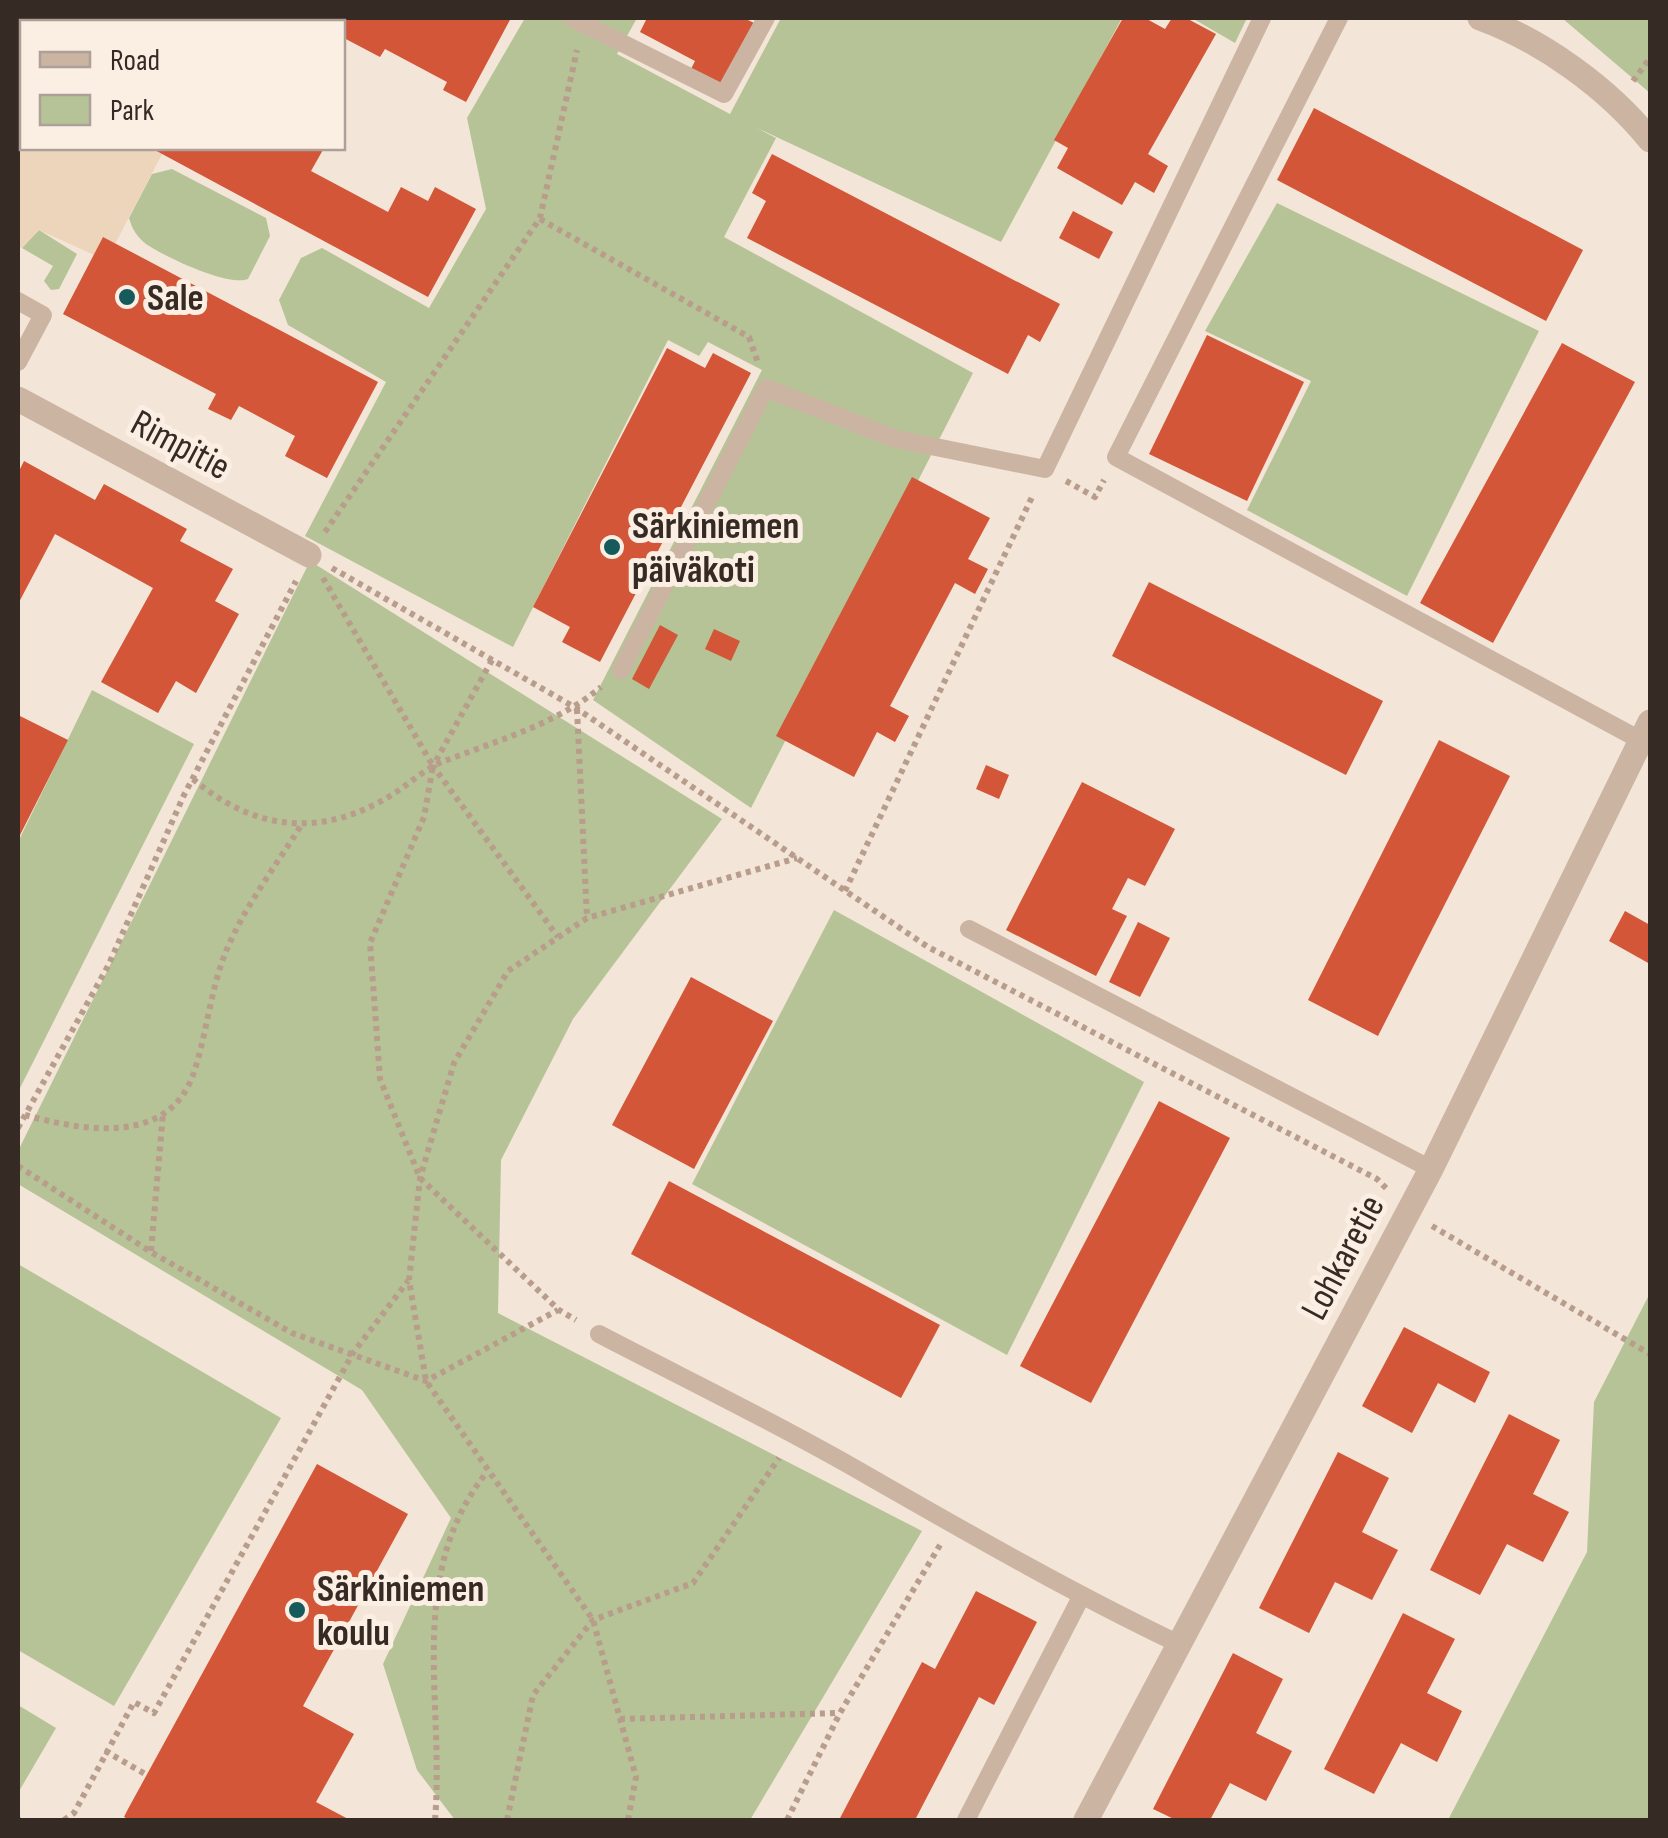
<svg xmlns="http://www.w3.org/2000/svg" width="1668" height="1838" viewBox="0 0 1668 1838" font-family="'Sofia Sans Condensed',sans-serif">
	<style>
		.green { fill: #b6c396 }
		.plaza { fill: #edd5bc }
		.building { fill: #d25637 }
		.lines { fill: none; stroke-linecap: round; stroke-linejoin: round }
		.path { stroke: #b89d8c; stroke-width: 6; stroke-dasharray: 5 5; stroke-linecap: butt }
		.lane { stroke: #ccb4a2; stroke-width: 18 }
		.street { stroke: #ccb4a2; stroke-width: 25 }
		.poi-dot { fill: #175a5b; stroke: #fbefe4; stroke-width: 4 }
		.labels { text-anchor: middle; stroke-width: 10; stroke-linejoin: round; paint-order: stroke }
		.poi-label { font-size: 38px; font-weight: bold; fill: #362a25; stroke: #fbefe4; text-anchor: start }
		.street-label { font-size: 38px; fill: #362a25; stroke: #fbefe4 }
	</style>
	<rect width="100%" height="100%" fill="#f3e5d7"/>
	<g class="green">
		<path d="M525 18H637L617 54 730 114 781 18H1122L1001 242 757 128 776 138 724 237 973 373 751 808 593 700 762 370 708 342 699 356 668 340 513 647 305 536 386 382 288 325 279 300 301 258 322 248 429 308 486 209 467 118Z"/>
		<path d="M1192 18H1247L1235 43Z"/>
		<path d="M1562 18H1650V93Z"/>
		<path d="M172 169 266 218 270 236 248 279C229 287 165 257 146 244 137 237 132 229 129 218L152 174Z"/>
		<path d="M1277 203 1539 331 1407 596 1247 510 1311 381 1205 331Z"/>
		<path d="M39 230 77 254 59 289 51 290 44 281 53 266 22 248Z"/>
		<path d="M310 561 722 819 573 1019 501 1160 498 1313 922 1531 750 1820H455L417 1770 383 1664 451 1518 362 1390 18 1184V1151Z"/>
		<path d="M92 690 194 744 18 1092V842Z"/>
		<path d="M834 910 1144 1082 1007 1355 692 1184Z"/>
		<path d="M18 1264 281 1418 114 1706 18 1650Z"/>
		<path d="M1650 1293V1820H1448L1587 1552 1594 1402Z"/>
		<path d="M18 1705 56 1728 18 1793Z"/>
	</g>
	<path class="plaza" d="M20 61 22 148H151L162 154 115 244 103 237 94 255 39 230 22 248 18 246Z"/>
	<g class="building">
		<path d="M326 18H511L466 102 443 90 447 82 385 49 380 57 342 37V22Z"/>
		<path d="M647 18H744L754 23 721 85 691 69 695 61 640 32Z"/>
		<path d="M1123 18H1145L1165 29 1172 18H1186L1216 34 1148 154 1168 166 1154 193 1135 182 1122 205 1057 168 1068 148 1054 140Z"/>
		<path d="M1314 108 1583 250 1546 321 1277 180Z"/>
		<path d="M151 148H324L311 171 388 212 401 187 428 201 435 187 476 209 428 297Z"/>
		<path d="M772 154 1060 304 1040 342 1028 335 1008 374 747 238 766 201 752 193Z"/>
		<path d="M1073 211 1113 232 1099 259 1059 238Z"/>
		<path d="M103 237 378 382 327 478 285 456 295 436 239 406 231 420 208 409 216 394 63 314Z"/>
		<path d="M1207 335 1304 382 1247 501 1149 454Z"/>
		<path d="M1562 343 1635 382 1493 643 1420 603Z"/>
		<path d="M667 348 705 368 713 353 751 373 600 662 562 642 570 627 533 607Z"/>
		<path d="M24 461 95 500 104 484 187 529 180 541 233 569 215 601 239 614 196 693 176 681 158 713 101 682 153 588 55 534 18 604V473Z"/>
		<path d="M912 477 990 518 968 559 988 569 975 594 955 583 890 706 909 716 895 742 877 732 854 777 776 736Z"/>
		<path d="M1149 582 1383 701 1346 775 1112 656Z"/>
		<path d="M660 625 678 635 649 689 632 679Z"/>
		<path d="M714 629 740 641 731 661 705 649Z"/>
		<path d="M18 715 68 740 18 839Z"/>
		<path d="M1439 740 1510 776 1378 1036 1308 1000Z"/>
		<path d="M986 765 1009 775 999 799 976 789Z"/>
		<path d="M1082 782 1175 829 1145 886 1128 878 1112 909 1127 916 1096 976 1006 930Z"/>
		<path d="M1625 911 1650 925V964L1609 941Z"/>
		<path d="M1138 922 1170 938 1140 997 1109 982Z"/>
		<path d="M691 977 773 1021 694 1169 612 1125Z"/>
		<path d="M1159 1101 1230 1138 1091 1403 1020 1366Z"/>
		<path d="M669 1181 940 1325 901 1398 631 1254Z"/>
		<path d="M1404 1327 1490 1372 1475 1403 1438 1383 1412 1433 1362 1406Z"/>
		<path d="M1509 1414 1560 1440 1533 1494 1569 1512 1543 1562 1507 1544 1480 1595 1430 1570Z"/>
		<path d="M1338 1452 1389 1478 1362 1532 1398 1550 1372 1600 1335 1582 1309 1633 1259 1608Z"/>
		<path d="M317 1464 408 1514 303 1706 354 1734 316 1802 350 1820H130L124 1817 128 1809Z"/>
		<path d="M976 1591 1037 1622 994 1705 979 1697 915 1820H839L922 1662 935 1669Z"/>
		<path d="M1403 1613 1455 1639 1427 1693 1462 1711 1437 1762 1401 1743 1374 1794 1324 1769Z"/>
		<path d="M1233 1653 1283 1679 1256 1733 1292 1751 1266 1801 1230 1783 1210 1820H1176L1153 1809Z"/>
	</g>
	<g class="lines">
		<g class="path">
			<path d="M18 21 20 18"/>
			<path d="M1633 81 1650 58"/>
			<path d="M540 219 749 337 758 363"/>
			<path d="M1066 481 1095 497 1104 480"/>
			<path d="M325 532 540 218 577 50"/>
			<path d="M332 568 576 708 928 947 1377 1179 1388 1190"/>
			<path d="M323 578 433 766 424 817 370 943 380 1079 420 1178 559 1310 576 1320"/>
			<path d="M492 660 433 766 558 937"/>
			<path d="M577 709 587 918"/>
			<path d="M193 779C254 831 321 838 390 796 408 785 423 770 442 762 496 741 557 724 601 687"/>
			<path d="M845 891 1033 495"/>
			<path d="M25 1115C80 1130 167 1147 193 1075 207 1035 210 989 227 949 245 906 277 864 302 824"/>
			<path d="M18 1128 108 966 184 795 296 581"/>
			<path d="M18 1166 151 1252 292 1333 426 1381 558 1310"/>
			<path d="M1432 1226 1650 1354"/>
			<path d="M151 1251 163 1113"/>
			<path d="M620 1719 839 1713"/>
			<path d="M105 1751 147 1775"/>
			<path d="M18 1819 19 1820"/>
			<path d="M64 1820 74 1813 134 1702 154 1713 353 1353 408 1281"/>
			<path d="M435 1820C445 1700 405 1574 487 1472"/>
			<path d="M507 1820 533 1695 593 1620 693 1583 779 1458"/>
			<path d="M628 1820 636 1777 593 1620 426 1381 409 1280 420 1178 454 1063 508 971 587 918 797 858"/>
			<path d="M787 1820 840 1713 940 1545"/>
		</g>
		<g class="lane">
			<path d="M572 18 724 94 766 18"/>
			<path d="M1339 18 1116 457 1642 741"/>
			<path d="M18 301 43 315 18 362"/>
			<path d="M621 670 766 388 896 439 1045 469 1262 18"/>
			<path d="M969 929 1431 1169"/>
			<path d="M599 1334C687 1380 777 1423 863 1473 968 1533 1070 1592 1179 1644"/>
			<path d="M966 1820 1081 1597"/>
		</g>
		<g class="street">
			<path d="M1480 18C1543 41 1608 88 1650 140"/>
			<path d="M18 399 309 555"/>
			<path d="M1086 1820 1431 1169 1650 722"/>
		</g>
	</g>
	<g class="poi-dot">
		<circle cx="127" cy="297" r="10"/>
		<circle cx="612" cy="547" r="10"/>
		<circle cx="297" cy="1610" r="10"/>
	</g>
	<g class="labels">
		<g class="poi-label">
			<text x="147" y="310">Sale</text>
			<text x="632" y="538">Särkiniemen<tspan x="632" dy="44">päiväkoti</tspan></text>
			<text x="317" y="1601">Särkiniemen<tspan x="317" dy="44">koulu</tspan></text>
		</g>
		<g class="street-label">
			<text transform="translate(181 444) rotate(28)" y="13">Rimpitie</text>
			<text transform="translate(1342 1257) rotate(-62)" y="13">Lohkaretie</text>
		</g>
	</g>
	<rect width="1668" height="1838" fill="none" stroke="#362a25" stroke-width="40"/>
	<rect x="20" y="20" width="325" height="130" fill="#fbefe4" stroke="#aca098" stroke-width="2.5"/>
	<rect x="40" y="52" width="50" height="15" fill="#ccb4a2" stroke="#aca098" stroke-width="2.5"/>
	<text x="110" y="70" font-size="30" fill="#362a25">Road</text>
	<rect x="40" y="95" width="50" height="30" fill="#b6c396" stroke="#aca098" stroke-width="2.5"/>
	<text x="110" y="120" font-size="30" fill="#362a25">Park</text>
</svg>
